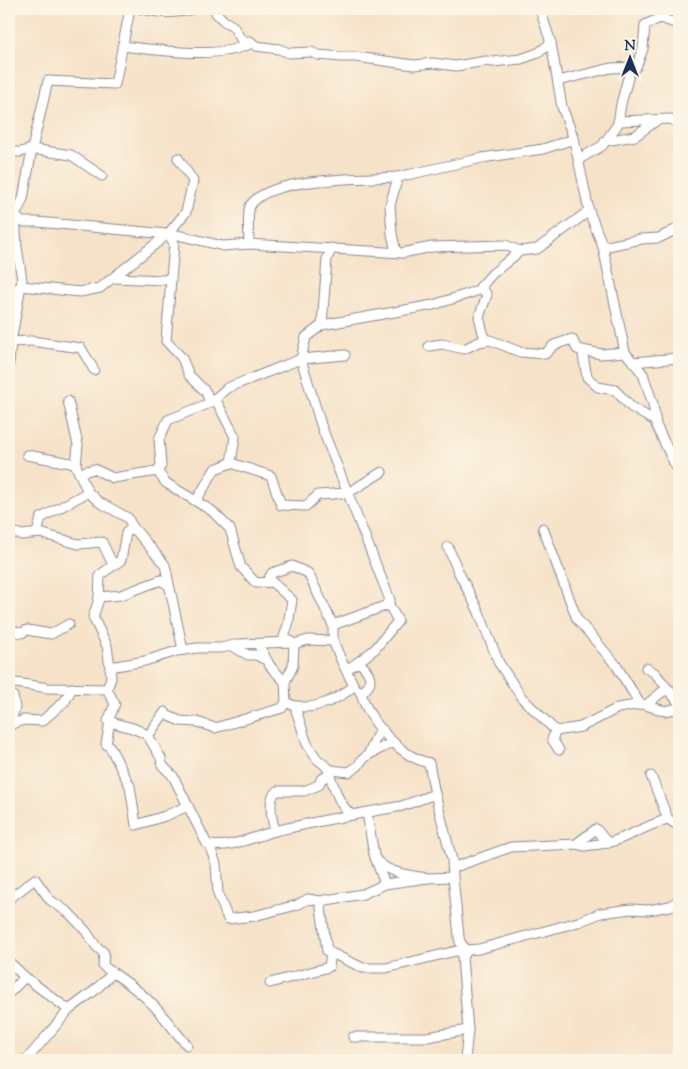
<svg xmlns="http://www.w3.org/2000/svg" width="688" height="1069" viewBox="0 0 688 1069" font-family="'Sorts Mill Goudy',serif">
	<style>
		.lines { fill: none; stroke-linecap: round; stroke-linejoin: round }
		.minor-casing { stroke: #888893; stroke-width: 11 }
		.minor { stroke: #fff; stroke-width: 9 }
	</style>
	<rect width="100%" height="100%" fill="#fcf5e5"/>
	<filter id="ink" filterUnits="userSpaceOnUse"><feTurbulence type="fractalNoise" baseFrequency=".02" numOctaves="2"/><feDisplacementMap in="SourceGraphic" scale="10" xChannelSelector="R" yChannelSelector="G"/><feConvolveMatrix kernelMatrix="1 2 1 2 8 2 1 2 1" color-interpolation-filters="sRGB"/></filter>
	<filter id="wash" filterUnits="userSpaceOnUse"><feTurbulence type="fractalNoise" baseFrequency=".0096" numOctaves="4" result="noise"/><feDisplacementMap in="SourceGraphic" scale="20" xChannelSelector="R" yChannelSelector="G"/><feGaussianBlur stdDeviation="1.12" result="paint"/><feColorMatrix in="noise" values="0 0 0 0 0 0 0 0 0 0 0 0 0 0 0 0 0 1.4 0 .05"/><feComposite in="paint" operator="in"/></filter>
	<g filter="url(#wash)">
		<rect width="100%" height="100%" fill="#f6e2c8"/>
	</g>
	<g filter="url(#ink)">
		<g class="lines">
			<defs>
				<g id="minor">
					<path d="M141 9C157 13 176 14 192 9"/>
					<path d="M216 9V13L224 21 233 26 242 41H250L256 46 279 49 289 53 311 52 318 55 342 57H356L414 65 433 63 456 66 486 61 493 62 521 59 538 53 551 43"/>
					<path d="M540 9 551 43 562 107 574 139 589 211 603 247 625 352 643 374 653 404 656 425 679 473"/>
					<path d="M122 46C158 50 220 60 252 43"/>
					<path d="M558 81 611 68 636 67 643 49 645 25 660 18 675 23 679 22"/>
					<path d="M618 121 671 119 679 124"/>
					<path d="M605 141 635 136 657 120"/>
					<path d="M9 152H20L32 149 71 155 102 176"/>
					<path d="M579 159 602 146 618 124 621 104 631 67"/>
					<path d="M9 218 15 216 22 222H37L178 235 223 246 249 244 402 253 432 247 505 245 520 251 537 249 589 211"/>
					<path d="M168 234 174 243 166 341 182 358 189 375 206 392 210 403"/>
					<path d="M249 244C249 236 247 213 250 206 267 176 366 179 398 177"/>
					<path d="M603 247 641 239 659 238 679 228"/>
					<path d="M396 252 392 234 390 205 398 177 482 158 543 149 574 139"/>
					<path d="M113 278 165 280 170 277"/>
					<path d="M481 286 487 295 479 317 485 340"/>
					<path d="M9 294 21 286 80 292 100 288 168 234 186 212 193 181 178 158"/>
					<path d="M322 325 327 259 332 248"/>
					<path d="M9 342 31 341 81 348 94 370"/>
					<path d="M429 346 442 344 464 349 479 342 490 340 520 352 545 354 554 345 572 339 577 349 601 354 625 352"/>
					<path d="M582 350 587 377 598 387 615 390 631 407 655 421"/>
					<path d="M633 362 679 358"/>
					<path d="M9 363 11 342 22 280 17 247 15 216 23 199 32 149 48 81 115 84 130 9"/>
					<path d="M68 401 78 445 76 466 88 492 99 502 128 518 132 526 165 565 183 650"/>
					<path d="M27 455 76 464"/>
					<path d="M231 463 271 476 281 505 306 506 318 495 348 493 382 472"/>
					<path d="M157 471 161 466 159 439 168 420 210 403 227 388 301 359 345 355"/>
					<path d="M79 473 94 469 113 478 157 471 166 483 212 511 230 529 241 567 256 583 272 582 292 600 288 625 284 637 291 642"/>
					<path d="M196 501 215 469 231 463 235 437 215 398"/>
					<path d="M543 528 577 619 616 665 640 704"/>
					<path d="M9 531 22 535 40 533 78 544 102 542 113 565"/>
					<path d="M37 533 41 518 88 492"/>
					<path d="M448 547 458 571 478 610 499 663 522 698 556 731 581 727 618 708 642 704 665 711 679 708"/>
					<path d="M267 582 272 573 292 566 308 573 333 625V641"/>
					<path d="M99 597 121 595 161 580 168 585"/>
					<path d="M333 625 385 606 390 600 322 428 301 359 306 337 322 325 433 305 477 291 492 274 520 251"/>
					<path d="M9 630 22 633 27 630 51 634 69 624"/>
					<path d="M232 646 248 655H256L266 660"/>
					<path d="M358 662 375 649 398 621 388 603"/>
					<path d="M110 667 107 646 93 617 99 599 100 575 121 560 126 533 133 527"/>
					<path d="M646 668 655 673 679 703"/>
					<path d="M346 670 358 662C370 671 376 683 361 693L359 690"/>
					<path d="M9 682 48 688 107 689 111 678 110 667 145 661 177 651 197 648H221L239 644 291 642 294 644 293 666 285 682 270 666 258 644"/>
					<path d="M285 682 286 702C308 715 337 700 354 686L342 662 333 641 308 640 294 644"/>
					<path d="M107 689 115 704 108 721C121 726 137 727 148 736"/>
					<path d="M9 693 13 696 15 708 9 727"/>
					<path d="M646 705 662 692 670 690"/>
					<path d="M299 706 296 710 307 744 317 759 331 770 349 772 358 766 361 761 368 755 393 742"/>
					<path d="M165 712 148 736 161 758 162 765 173 776 207 844C227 850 256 836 275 831 300 825 326 820 352 815"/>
					<path d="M164 714 180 721 197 722 215 728 282 708 286 702"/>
					<path d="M110 721 106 744 110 747 130 786 136 825 165 816 188 806"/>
					<path d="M9 725 24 720 42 721 65 701 72 688"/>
					<path d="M556 731 552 739 559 750"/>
					<path d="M368 755 377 735 383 730"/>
					<path d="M327 768C334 784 337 804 352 815L402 806 435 794 429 763C400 757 368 720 361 693"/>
					<path d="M651 776 668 819"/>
					<path d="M275 831C272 820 267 798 277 791H304L319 785 321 779 330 775"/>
					<path d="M608 843C629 837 647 825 668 819L679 826"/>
					<path d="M213 846 211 850 216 864 218 894 228 919 254 916 297 905 308 899 320 901 363 894 385 884 374 855 367 813"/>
					<path d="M378 862C391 874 410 875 427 878L385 884"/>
					<path d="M452 868 511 847 576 844 596 829 608 843 584 846 576 844"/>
					<path d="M453 877 459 937 460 942 467 951 462 957 468 1030 465 1060"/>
					<path d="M427 878 453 877 452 860 435 794"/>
					<path d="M9 899 35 879 50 900 69 913 85 930 96 946 104 953 103 966C119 977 135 987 149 1001 163 1014 174 1031 187 1045"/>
					<path d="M320 901 327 951 363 968H386L456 951 479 949 578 922 601 913 631 909 648 910 670 906 679 900"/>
					<path d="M9 962 25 977 69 1010 27 1059 24 1060"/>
					<path d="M270 983 329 967 331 953"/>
					<path d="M9 993 25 977"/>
					<path d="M69 1010 94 991 113 973"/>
					<path d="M353 1037H427L468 1030"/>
					<path d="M9 1058 12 1060"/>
				</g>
			</defs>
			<use href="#minor" class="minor-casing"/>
			<use href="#minor" class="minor"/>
		</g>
	</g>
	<rect width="688" height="1069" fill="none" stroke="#fcf5e5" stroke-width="30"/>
	<g transform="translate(630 58)" stroke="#fcf5e5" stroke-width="4" paint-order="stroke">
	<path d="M0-4L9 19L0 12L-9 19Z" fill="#1b2f5e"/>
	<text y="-8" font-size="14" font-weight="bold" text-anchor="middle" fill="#1b2f5e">N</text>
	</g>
</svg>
